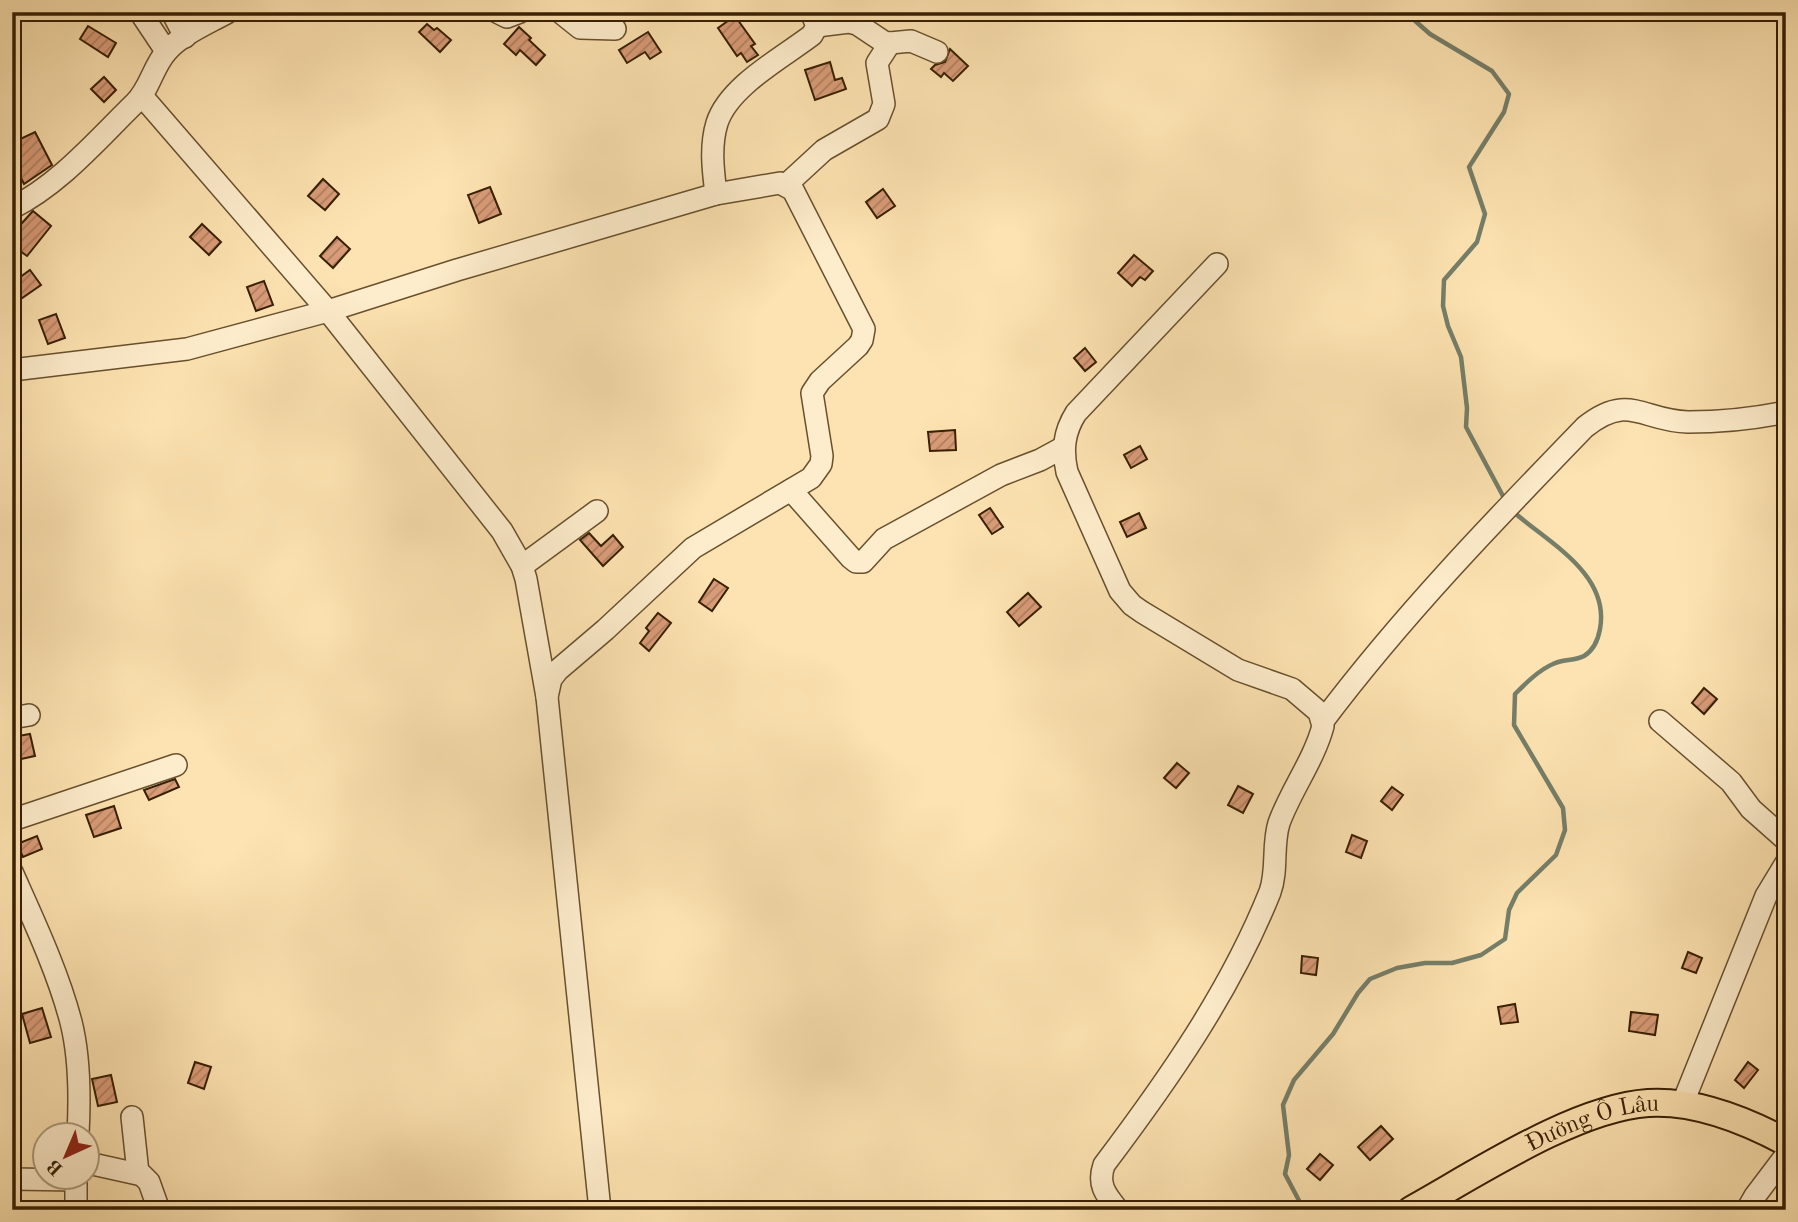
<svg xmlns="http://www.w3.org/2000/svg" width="1798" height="1222" viewBox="0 0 1798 1222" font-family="'Old Standard TT',serif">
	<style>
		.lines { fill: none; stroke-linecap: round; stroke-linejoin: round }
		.stream { stroke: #757e69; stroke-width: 4.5 }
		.building { fill: url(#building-hatch); stroke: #371f02; stroke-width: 2 }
		.minor-casing { stroke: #68502e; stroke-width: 24 }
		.major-casing { stroke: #371f02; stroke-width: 30 }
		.minor { stroke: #feedcc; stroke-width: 21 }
		.major { stroke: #fde3b1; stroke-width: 26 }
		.labels { text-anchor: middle; stroke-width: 5; stroke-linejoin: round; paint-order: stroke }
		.street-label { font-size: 24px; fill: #371f02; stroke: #feedcc }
	</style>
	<defs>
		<pattern id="building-hatch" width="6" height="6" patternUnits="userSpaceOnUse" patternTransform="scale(1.75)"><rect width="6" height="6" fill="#d99c78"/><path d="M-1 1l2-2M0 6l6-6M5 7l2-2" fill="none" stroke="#b17f60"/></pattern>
	</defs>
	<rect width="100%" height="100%" fill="#fde3b1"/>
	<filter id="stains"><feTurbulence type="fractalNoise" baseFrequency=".00286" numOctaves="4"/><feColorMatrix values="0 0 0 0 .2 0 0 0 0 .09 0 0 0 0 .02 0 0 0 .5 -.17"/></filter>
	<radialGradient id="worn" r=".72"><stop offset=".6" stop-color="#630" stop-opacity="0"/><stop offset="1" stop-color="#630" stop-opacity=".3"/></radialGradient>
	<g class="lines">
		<g class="stream">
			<path d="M1405 12 1430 34 1492 71 1509 94 1504 112 1469 167 1485 214 1477 242 1444 280 1443 306 1448 326 1461 357 1467 408 1466 427 1503 496"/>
			<path d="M1304 1210 1285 1174 1289 1155 1283 1105 1294 1080 1333 1034 1358 993 1370 979 1397 968 1425 963H1452L1481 955 1505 939 1509 910 1517 893 1556 855 1565 830 1563 808 1514 725 1515 694C1526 683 1539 670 1553 664 1562 659 1575 661 1584 656 1594 650 1598 640 1600 629 1610 575 1551 544 1516 514"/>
		</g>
	</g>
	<g class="building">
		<path d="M735 16 755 44 751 46 758 55 747 62 741 53 737 56 718 28Z"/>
		<path d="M427 24 434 30 437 28 451 40 440 52 419 32Z"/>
		<path d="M88 26 116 43 108 57 80 39Z"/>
		<path d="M519 27 531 38 529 40 545 55 536 65 520 50 516 55 504 44Z"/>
		<path d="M648 32 661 52 650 59 645 52 627 63 619 50Z"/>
		<path d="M950 49 968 66 953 81 944 73 941 77 931 69 935 65 945 62Z"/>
		<path d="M830 62 835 80 842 78 846 89 815 100 805 70Z"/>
		<path d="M104 77 116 90 104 102 91 89Z"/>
		<path d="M35 132 52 165 24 184 12 160V143Z"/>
		<path d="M323 179 339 194 325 210 308 196Z"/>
		<path d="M490 187 501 214 479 223 468 195Z"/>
		<path d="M883 189 895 206 877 218 866 202Z"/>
		<path d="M33 211 51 226 27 256 12 245V234Z"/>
		<path d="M202 224 221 242 209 255 190 237Z"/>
		<path d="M337 237 350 249 333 268 320 256Z"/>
		<path d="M1134 255 1153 271 1145 280 1140 277 1132 286 1118 273Z"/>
		<path d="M30 270 41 285 12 305V283Z"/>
		<path d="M264 281 273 305 256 311 247 287Z"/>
		<path d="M56 314 65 338 48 344 39 320Z"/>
		<path d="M1085 348 1096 362 1085 371 1074 358Z"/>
		<path d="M955 430 956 450 930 451 928 432Z"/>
		<path d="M1140 446 1147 459 1131 468 1124 455Z"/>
		<path d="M990 508 1003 527 992 534 979 515Z"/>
		<path d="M1139 513 1146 528 1127 537 1120 522Z"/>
		<path d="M589 533 601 546 613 535 623 547 603 566 580 540Z"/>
		<path d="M714 579 728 588 712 611 699 602Z"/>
		<path d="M1028 593 1041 607 1019 626 1007 612Z"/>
		<path d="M658 613 671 623 649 651 640 643 649 631 646 628Z"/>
		<path d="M1704 688 1717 699 1704 714 1692 703Z"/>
		<path d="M30 734 35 756 12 761V737Z"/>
		<path d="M1177 763 1189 773 1176 788 1164 778Z"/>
		<path d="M175 779 179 787 149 800 144 790Z"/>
		<path d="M1238 786 1253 794 1243 813 1228 805Z"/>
		<path d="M1392 787 1403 795 1392 810 1381 801Z"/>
		<path d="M114 806 121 828 94 837 86 815Z"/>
		<path d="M1352 835 1367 841 1361 858 1346 852Z"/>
		<path d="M37 836 42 849 23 857 17 844Z"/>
		<path d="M1688 952 1702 958 1696 973 1682 968Z"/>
		<path d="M1302 956 1318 958 1316 975 1301 973Z"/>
		<path d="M1515 1004 1518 1022 1501 1024 1498 1007Z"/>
		<path d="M42 1008 51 1037 30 1043 22 1014Z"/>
		<path d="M1631 1012 1658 1015 1655 1035 1629 1031Z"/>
		<path d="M195 1062 211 1067 204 1089 188 1083Z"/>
		<path d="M1748 1062 1758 1070 1744 1088 1735 1080Z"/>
		<path d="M111 1075 117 1102 98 1106 92 1079Z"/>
		<path d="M1381 1126 1393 1139 1370 1160 1358 1147Z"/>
		<path d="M1320 1154 1333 1165 1320 1180 1307 1169Z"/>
	</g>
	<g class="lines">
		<defs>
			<g id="minor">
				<path d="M140 12 166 51"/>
				<path d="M172 12 185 37"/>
				<path d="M497 12 507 17 520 12"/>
				<path d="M560 12 580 28 615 29"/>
				<path d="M817 26 849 22 857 24 884 42 890 43 911 41 937 52"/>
				<path d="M142 96 328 311 502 531 522 566 526 579 547 697 600 1210"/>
				<path d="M786 185 824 150 878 119 884 104 877 63 890 43"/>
				<path d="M716 194C713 170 710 146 717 123 729 86 782 58 812 35L817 26 811 12"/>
				<path d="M12 208C60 184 97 140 135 103 150 89 153 66 167 51 182 34 209 23 228 12"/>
				<path d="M12 370 187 349 328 311 457 270 716 194 780 183 793 190 864 329 862 340 858 346 820 381 812 393 822 456 821 464 811 478 693 548 605 630 558 670 551 679 547 697"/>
				<path d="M791 490 851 558 856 562H863L884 539 1001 475 1040 460 1064 447"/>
				<path d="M522 566 597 511"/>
				<path d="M12 718 29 715"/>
				<path d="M1323 721C1402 616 1493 522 1585 427 1629 392 1642 421 1688 422 1718 422 1757 418 1786 412"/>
				<path d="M1660 721 1731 782 1751 809 1786 840"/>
				<path d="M12 820 176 765"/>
				<path d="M12 872C33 919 58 972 71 1022 80 1058 80 1098 78 1134"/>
				<path d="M1682 1105 1766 896 1786 863"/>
				<path d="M132 1117 138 1173"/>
				<path d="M88 1163 142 1175 149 1182 159 1210"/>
				<path d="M76 1176V1210"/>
				<path d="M12 1179 76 1180"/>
				<path d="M1118 1210C1106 1195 1097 1185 1104 1165 1168 1080 1230 992 1270 892 1278 870 1272 845 1279 823 1291 790 1314 760 1323 726L1319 712 1292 689 1238 670 1142 612 1132 605 1120 591 1067 472C1062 450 1064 432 1076 413L1217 264"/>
				<path d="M1747 1210 1755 1196 1786 1155"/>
			</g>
			<g id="major">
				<path id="s1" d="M1411 1210C1476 1174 1575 1108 1648 1103 1696 1100 1745 1120 1786 1142"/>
			</g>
		</defs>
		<use href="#minor" class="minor-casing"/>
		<use href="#major" class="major-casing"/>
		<use href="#minor" class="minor"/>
		<use href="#major" class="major"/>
	</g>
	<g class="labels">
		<g class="street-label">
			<text dy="8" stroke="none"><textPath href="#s1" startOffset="203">Đường Ô Lâu</textPath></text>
		</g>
	</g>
	<rect width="1798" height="1222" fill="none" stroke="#fde3b1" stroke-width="42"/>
	<rect x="14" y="14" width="1770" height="1194" fill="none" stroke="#371f02" stroke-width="3.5"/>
	<rect x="21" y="21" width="1756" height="1180" fill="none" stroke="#371f02" stroke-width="2"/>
	<g transform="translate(66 1156) rotate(224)"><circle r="33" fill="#feedcc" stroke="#ae9b7b" stroke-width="2"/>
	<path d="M0-5L12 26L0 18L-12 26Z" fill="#8f2418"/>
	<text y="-10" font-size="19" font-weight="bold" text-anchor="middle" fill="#371f02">B</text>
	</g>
	<rect width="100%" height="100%" filter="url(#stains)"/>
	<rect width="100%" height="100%" fill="url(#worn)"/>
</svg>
